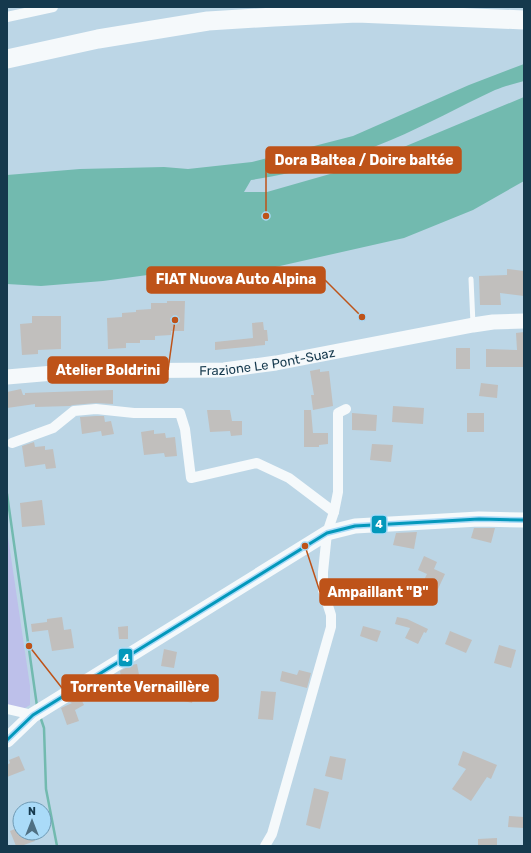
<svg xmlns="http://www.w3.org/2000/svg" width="531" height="853" viewBox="0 0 531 853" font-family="Rubik,sans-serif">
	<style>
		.green { fill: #bdc0ea }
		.water { fill: #72baaf }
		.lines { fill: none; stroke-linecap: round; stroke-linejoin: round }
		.stream { stroke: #72baaf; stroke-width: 2.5 }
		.building { fill: #c1bfbd }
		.lane { stroke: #f5f9fb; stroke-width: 5 }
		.street { stroke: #f5f9fb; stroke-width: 10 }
		.secondary { stroke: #f5f9fb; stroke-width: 15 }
		.highway { stroke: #f5f9fb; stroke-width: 19 }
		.bus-1-casing { stroke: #aadbf8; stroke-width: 6 }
		.bus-1 { stroke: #0398bb; stroke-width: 3 }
		.labels { text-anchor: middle; stroke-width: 3; stroke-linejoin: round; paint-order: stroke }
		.street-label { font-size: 13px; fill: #15394d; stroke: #aadbf8 }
		.leader { fill: none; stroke: #be5319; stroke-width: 1.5 }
		.callout-dot { fill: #be5319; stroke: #aadbf8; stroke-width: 1.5 }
		.callout { fill: #be5319; stroke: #be5319; stroke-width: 1.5 }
		.callout-label { font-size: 14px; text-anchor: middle; font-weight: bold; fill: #fff }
		.line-badge { stroke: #aadbf8; stroke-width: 1.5 }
		.badge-label { font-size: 11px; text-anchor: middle; font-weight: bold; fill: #fff }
	</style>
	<rect width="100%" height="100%" fill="#bcd6e6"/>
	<path class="green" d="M7 530 30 686V705L25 708 7 707Z"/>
	<path class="water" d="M524 64V81C514 84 504 86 495 90 460 106 427 125 391 140 346 159 299 173 251 180L244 192H267L358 166 524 97V181L473 210 404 238 271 268 220 277 155 274 103 281 41 286 7 284V175L80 169 164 167 188 169 252 162 353 136 469 85Z"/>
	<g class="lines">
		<g class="stream">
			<path d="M7 494 37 706"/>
			<path d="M40 716 44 728 46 789 57 846"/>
		</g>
	</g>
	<g class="building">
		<path d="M507 269 524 271V296L500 293 501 305H480L479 276 507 275Z"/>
		<path d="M167 301H185L184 331H171V335L155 336V340H140V343H126V348L108 349 107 318 122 317V313L136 312V310L151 309V303H167Z"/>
		<path d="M32 316H61V349L38 350V354L22 355 20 324 32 323Z"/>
		<path d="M263 322 264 330H267L268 341H265V345L215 350V342L253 338 252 323Z"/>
		<path d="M524 332V367H486V349L517 350 516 333Z"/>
		<rect x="456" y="348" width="14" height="21"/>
		<path d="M320 369V372L329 371 333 406 313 410 311 395H314L310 371Z"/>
		<path d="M481 383 498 385 497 398 479 396Z"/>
		<path d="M21 389 23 395H25V393L113 390V404L96 403 73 405 70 406 35 407V404L7 408V392Z"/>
		<path d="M393 406 424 408 423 424 392 422Z"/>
		<path d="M207 410H230L232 421H242V435L231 436 230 431 210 432Z"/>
		<path d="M304 410H311L313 433H328V444L319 445V447H304Z"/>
		<path d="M352 413 377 415 376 431 352 430Z"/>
		<rect x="467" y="413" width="17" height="19"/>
		<path d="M96 416H104L105 422 111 421 114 434 102 436 101 431 82 434 80 417Z"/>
		<path d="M154 430V434L165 433 166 438 175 437 177 456 165 457 164 453 144 455 141 432Z"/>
		<path d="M34 442 35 447 45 446V450L53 449 56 468 46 469 45 464 25 467 22 446Z"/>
		<path d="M372 444 393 445 391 462 370 460Z"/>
		<path d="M42 500 45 525 22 527 20 503Z"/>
		<path d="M474 528H495L491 543 471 538Z"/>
		<path d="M417 532 414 549 393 545 396 533Z"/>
		<path d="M424 556 437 562 434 569 445 574 438 589 423 582 427 574 418 570Z"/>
		<path d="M62 617 64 630 71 629 74 648 52 651 48 630 32 632 31 624 47 622V619Z"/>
		<path d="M397 617 407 619 428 629 426 633 424 632 418 644 405 638 410 628 395 624Z"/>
		<path d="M128 626V639H119L118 627Z"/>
		<path d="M363 626 381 631 377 642 360 636Z"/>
		<path d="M450 631 472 640 466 653 445 644Z"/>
		<path d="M499 645 516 650 511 668 494 663Z"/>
		<path d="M164 649 177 652 174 668 161 666Z"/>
		<path d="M137 664 142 691 82 701 84 705 75 710 79 721 67 725 61 708 72 703H70L99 685 117 682V678L121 677 120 671 131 665Z"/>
		<path d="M299 670 311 673 307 688 280 681 282 671 297 675Z"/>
		<path d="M185 677 183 683 196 685 192 703 180 700 182 686 156 690 155 683Z"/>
		<path d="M261 691 276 692 273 720 258 719Z"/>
		<path d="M463 751 497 765 491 779 487 777 471 801 452 789 466 769 458 765Z"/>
		<path d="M19 756 25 770 7 777V765L10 763 9 760Z"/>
		<path d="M330 756 346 759 342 780 325 776Z"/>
		<path d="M314 788 329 792 320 829 306 825Z"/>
		<path d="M509 816 524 817V828L508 827Z"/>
		<path d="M20 827V833H32L35 841 21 846H16L10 831Z"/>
		<path d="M497 838V846H478V839Z"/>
	</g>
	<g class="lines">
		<path class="lane" d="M471 279 473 324"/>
		<g class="street">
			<path d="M7 17 53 7"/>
			<path d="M12 443 53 428 74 411 96 409 134 413H180L185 429 191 478 257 463 289 478 334 512"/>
			<path d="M7 709 33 715"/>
			<path d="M265 846 272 834 331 627V615L323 590V572L327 533 334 512 338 492V413L346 409"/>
		</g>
		<g class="secondary">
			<path id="s1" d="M7 377 77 371 224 370 276 363 473 325 493 322 524 321"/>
			<path d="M7 740 33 715 327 533 355 526 479 519 524 520"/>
		</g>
		<path class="highway" d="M7 59 98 39 208 21 274 17 357 13 524 20"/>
		<defs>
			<path id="bus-1" d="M7 740 33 715 327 533 355 526 479 519 524 520"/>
		</defs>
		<use href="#bus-1" class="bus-1-casing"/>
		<use href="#bus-1" class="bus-1"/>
	</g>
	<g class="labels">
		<g class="street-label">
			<text dy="5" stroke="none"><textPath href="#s1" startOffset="261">Frazione Le Pont-Suaz</textPath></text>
		</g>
	</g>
	<path class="leader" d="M266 216L266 160M362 317L325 280M175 320L168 370M305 546L320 592M29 646L62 688"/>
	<g class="callout-dot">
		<circle cx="266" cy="216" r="4"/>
		<circle cx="362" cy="317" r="4"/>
		<circle cx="175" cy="320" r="4"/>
		<circle cx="305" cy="546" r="4"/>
		<circle cx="29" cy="646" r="4"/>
	</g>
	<g class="callout">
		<rect x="266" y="147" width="195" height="26" rx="4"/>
		<rect x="147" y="267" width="178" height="26" rx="4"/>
		<rect x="48" y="357" width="120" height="26" rx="4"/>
		<rect x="320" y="579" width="117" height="26" rx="4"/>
		<rect x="62" y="675" width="156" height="26" rx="4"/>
	</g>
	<g class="callout-label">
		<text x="364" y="165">Dora Baltea / Doire baltée</text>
		<text x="236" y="284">FIAT Nuova Auto Alpina</text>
		<text x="108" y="375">Atelier Boldrini</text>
		<text x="378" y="597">Ampaillant "B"</text>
		<text x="140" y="692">Torrente Vernaillère</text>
	</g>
	<g class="line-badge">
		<rect x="371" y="515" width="16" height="19" rx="4" fill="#0398bb"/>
		<rect x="118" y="648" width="15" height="19" rx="4" fill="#0398bb"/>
	</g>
	<g class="badge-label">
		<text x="379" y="528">4</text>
		<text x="126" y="662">4</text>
	</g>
	<rect width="531" height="853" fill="none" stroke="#15394d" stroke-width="16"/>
	<g transform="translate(32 821)"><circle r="19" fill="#aadbf8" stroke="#6e9ab4"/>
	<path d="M0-3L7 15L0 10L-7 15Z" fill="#4f7083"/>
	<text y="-6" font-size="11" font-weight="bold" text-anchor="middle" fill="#15394d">N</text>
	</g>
</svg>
